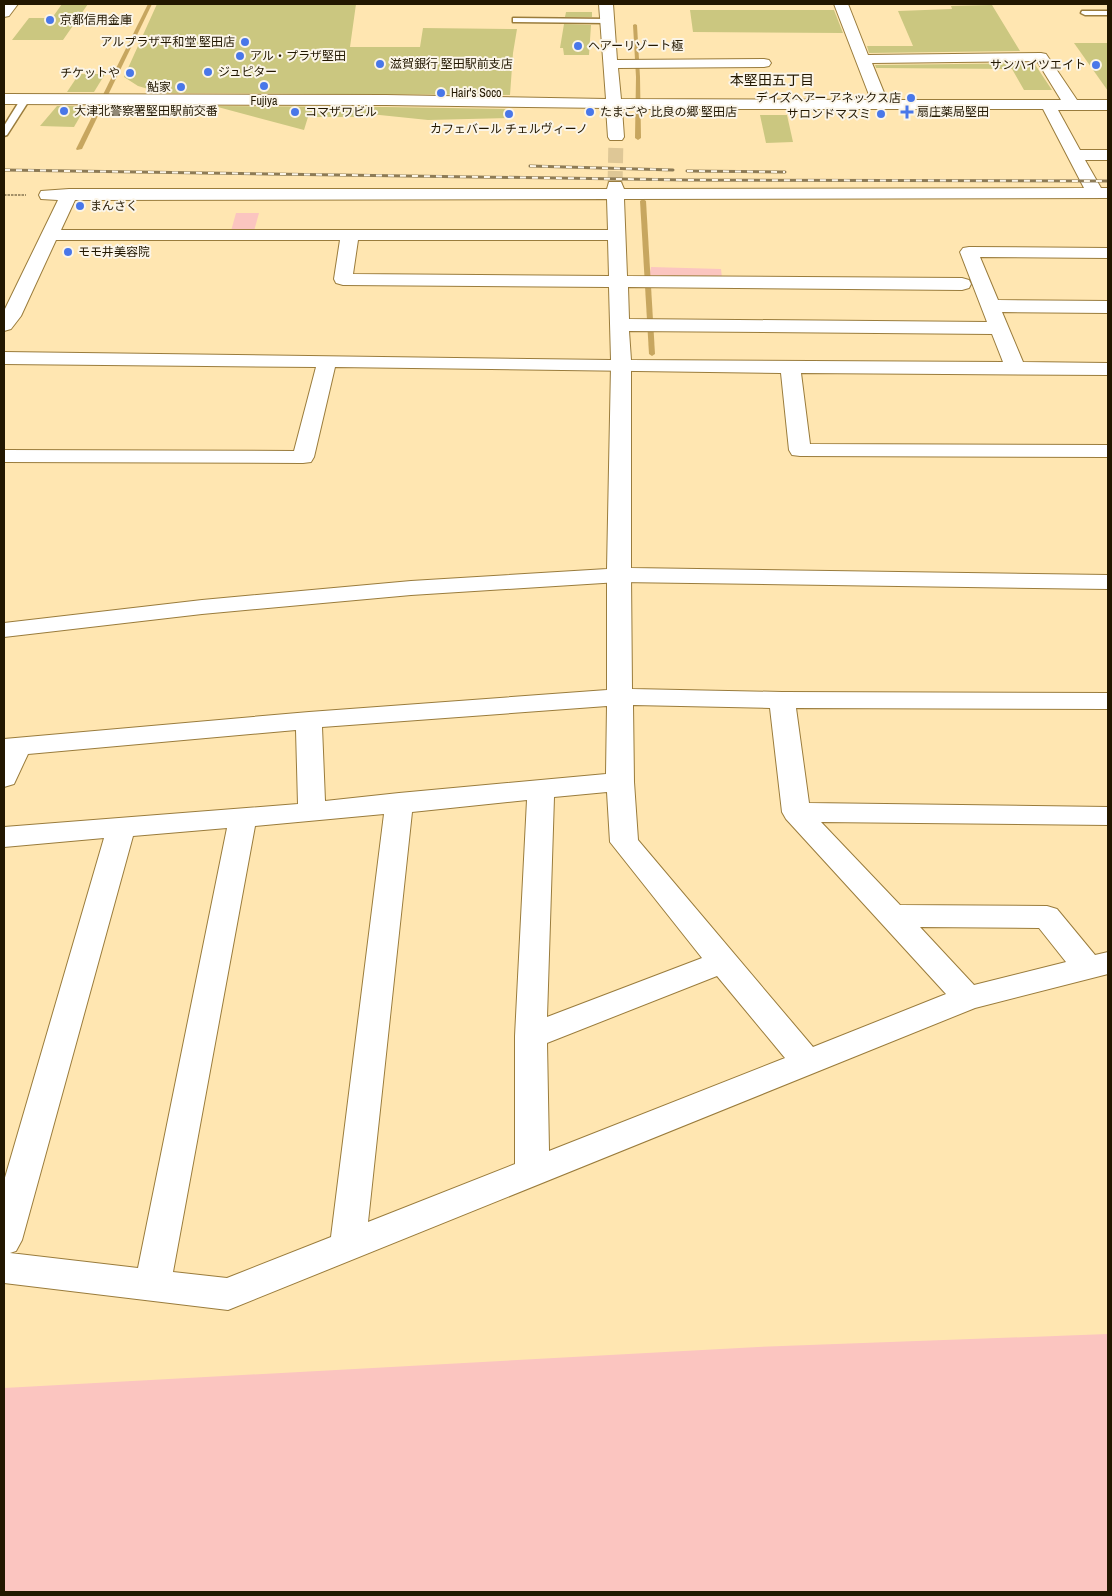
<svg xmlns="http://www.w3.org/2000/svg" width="1112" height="1596" viewBox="0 0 1112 1596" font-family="'Archivo Narrow','Noto Sans JP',sans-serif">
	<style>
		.green { fill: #fbc5c0 }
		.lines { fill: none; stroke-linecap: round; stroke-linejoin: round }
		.stream { fill: #c7a65f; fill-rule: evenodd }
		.building { fill: #cbc780 }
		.street-tunnel { stroke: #dec796; stroke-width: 15; stroke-dasharray: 15 8; stroke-linecap: butt }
		.lane-casing { stroke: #9a7c3c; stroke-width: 3 }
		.street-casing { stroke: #9a7c3c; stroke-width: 2 }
		.secondary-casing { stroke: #9a7c3c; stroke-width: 2 }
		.path { stroke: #a39067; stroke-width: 2; stroke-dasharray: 2.5 1; stroke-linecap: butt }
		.lane { fill: #fff; fill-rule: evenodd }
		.street { fill: #fff; fill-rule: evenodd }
		.secondary { fill: #fff; fill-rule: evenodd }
		.rail-casing { stroke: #8d7b56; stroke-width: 3 }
		.rail { stroke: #fbf5e8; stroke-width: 2; stroke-dasharray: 6; stroke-linecap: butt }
		.poi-dot { fill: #4977e9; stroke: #fbf5e8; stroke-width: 2 }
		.labels { text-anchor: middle; stroke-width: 4; stroke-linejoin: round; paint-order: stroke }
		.far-poi-label { font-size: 12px; fill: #221700; stroke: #fbf5e8; text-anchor: start }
		.far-neighbourhood-label { font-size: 14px; fill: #221700; stroke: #fbf5e8 }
	</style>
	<rect width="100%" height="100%" fill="#ffe6b1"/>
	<g class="green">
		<path d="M236 213H259L254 231H231Z"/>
		<path d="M651 267 721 269 722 278 649 277Z"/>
		<path d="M1108 1334V1592H4V1388L758 1347Z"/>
	</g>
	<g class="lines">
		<g class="stream">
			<path d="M148 4H152L82 149 77 150 76 149Z"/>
			<path d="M635 24 637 25 640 77 641 138 638 140 635 138 636 77 633 25Z"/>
			<path d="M643 199 646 201 655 354 652 356 649 354 640 201Z"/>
		</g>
	</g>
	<g class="building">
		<path d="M62 4H88L63 40H12L29 18H52Z"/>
		<path d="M157 4H356L350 47H420L423 28 517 29 513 53 510 95 162 93 138 86 124 77Z"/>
		<path d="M992 5 1020 51 869 53 867 46H913L898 11 952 9 951 6Z"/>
		<path d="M690 10H834L843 33 693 32Z"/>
		<path d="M566 12H592V17H565Z"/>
		<path d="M564 24 591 25 589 55H564L563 48H560Z"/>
		<path d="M1074 43H1108V91Z"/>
		<path d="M1034 63 1052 90H1024L1012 69 876 68 875 65Z"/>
		<path d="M79 74H105L94 92H67Z"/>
		<path d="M57 106H86L74 127 40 126Z"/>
		<path d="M214 106 386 107 510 109 509 118 428 120 370 114V117H308L304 130Z"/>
		<path d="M760 115H787L793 142 766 143Z"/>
	</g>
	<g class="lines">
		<path class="street-tunnel" d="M615 186 616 137"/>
		<defs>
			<g id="lane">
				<path d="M1082 11H1108V15H1085L1081 13Z"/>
				<path d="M513 18 608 19 612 21 608 23 516 22H513Z"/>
				<path d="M25 96 30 99 7 135 4 136V126L22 97Z"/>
			</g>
			<g id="street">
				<path d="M4 4H18L9 16 4 17Z"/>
				<path d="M599 4H613L617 60 764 59 769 60 771 63 769 66 764 67 618 68 621 99 871 100 834 4H848L868 55 1041 53 1046 54 1077 100H1108V110H1058L1080 150H1108V160H1085L1101 188H1108V198L624 199 627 276 962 278 969 280 971 284 969 288 962 290 628 287 629 319 987 322 960 252 963 248 969 247 1108 248V258L980 257 998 300 1108 301V313L1002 312 1023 362 1108 363V375L801 373 810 444 1108 445V457L800 456 792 455 789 450 781 373 335 367 314 457 311 462 303 463 4 462V450L294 451 316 367 4 364V352L611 360 609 287 343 285 336 283 334 279 340 240H56L21 316 11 329 4 331V311L58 200 41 199 39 195 41 191 69 189H607L609 182H621L624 189 1084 188 1043 109H622L624 137 622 140H610L608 137 606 108 386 105 4 104V94L386 95 606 99ZM1037 61 1061 100H887L872 63ZM607 199 608 230H61L75 200ZM358 240H608L609 276 353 274ZM629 331 992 334 1003 362 631 360Z"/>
				<path d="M619 568 627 570 631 575 632 689 782 692 1108 693V709L796 708 809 803 1108 807V825L821 822 900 905 1047 906 1057 909 1095 955 1108 952V974L975 1008 228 1310 4 1283V1181L104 838 4 847V827L298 804 296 730 28 754 14 784 4 787V739L309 712 607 690V575L611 570ZM633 705 770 708 782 812 786 819 946 994 813 1047 638 840 634 782ZM607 706 606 774 399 793 325 801 322 727ZM607 792 610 842 702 958 547 1017 554 797ZM527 800 515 1036V1164L368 1222 412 812ZM384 814 331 1237 227 1278 173 1272 255 826ZM227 828 138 1268 10 1253 16 1251 22 1240 133 836ZM920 927 1039 928 1066 962 974 985ZM717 976 785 1058 549 1151 547 1043Z"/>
			</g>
			<path id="secondary" d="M621 360 628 362 631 366V568L1108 575V589L619 582 411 595 202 614 4 637V623L202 600 411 581 607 569 611 366 614 362Z"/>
		</defs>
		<use href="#lane" class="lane-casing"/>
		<use href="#street" class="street-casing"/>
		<use href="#secondary" class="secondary-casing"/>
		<path class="path" d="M4 195H26"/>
		<use href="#lane" class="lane"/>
		<use href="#street" class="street"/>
		<use href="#secondary" class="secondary"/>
		<defs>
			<g id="rail">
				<path d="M530 166 673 170"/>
				<path d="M4 170 689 180 1108 181"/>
				<path d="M687 171 785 172"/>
			</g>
		</defs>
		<use href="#rail" class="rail-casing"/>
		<use href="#rail" class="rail"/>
	</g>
	<g class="poi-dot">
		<circle cx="50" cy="20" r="5"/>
		<circle cx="245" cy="42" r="5"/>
		<circle cx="578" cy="46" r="5"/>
		<circle cx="240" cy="56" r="5"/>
		<circle cx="380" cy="64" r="5"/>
		<circle cx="1096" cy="65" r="5"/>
		<circle cx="208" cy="72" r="5"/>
		<circle cx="130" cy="73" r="5"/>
		<circle cx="264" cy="86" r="5"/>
		<circle cx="181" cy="87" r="5"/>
		<circle cx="441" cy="93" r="5"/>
		<circle cx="911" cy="98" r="5"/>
		<circle cx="64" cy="111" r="5"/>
		<circle cx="295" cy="112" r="5"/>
		<circle cx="590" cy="112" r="5"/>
		<path d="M904.5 104.5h5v5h5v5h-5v5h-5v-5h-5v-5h5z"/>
		<circle cx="509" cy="114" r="5"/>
		<circle cx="881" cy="114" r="5"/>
		<circle cx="80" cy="206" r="5"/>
		<circle cx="68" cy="252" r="5"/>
	</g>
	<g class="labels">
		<g class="far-poi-label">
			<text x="60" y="24">京都信用金庫</text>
			<text x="235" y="46" text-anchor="end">アルプラザ平和堂 堅田店</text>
			<text x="588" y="50">ヘアーリゾート極</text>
			<text x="250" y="60">アル・プラザ堅田</text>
			<text x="390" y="68">滋賀銀行 堅田駅前支店</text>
			<text x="1086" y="69" text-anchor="end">サンハイツエイト</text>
			<text x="218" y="76">ジュピター</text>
			<text x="120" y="77" text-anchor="end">チケットや</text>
			<text x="171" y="91" text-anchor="end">鮎家</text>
			<text x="451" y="97">Hair's Soco</text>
			<text x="901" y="102" text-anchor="end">デイズヘアー アネックス店</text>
			<text x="264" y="105" text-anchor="middle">Fujiya</text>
			<text x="74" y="115">大津北警察署堅田駅前交番</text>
			<text x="305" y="116">コマザワビル</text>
			<text x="600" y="116">たまごや 比良の郷 堅田店</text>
			<text x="917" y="116">扇庄薬局堅田</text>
			<text x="871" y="118" text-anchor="end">サロンドマスミ</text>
			<text x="509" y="133" text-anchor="middle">カフェバール チェルヴィーノ</text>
			<text x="90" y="210">まんさく</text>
			<text x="78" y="256">モモ井美容院</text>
		</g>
		<g class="far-neighbourhood-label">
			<text x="772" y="85">本堅田五丁目</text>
		</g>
	</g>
	<rect width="1112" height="1596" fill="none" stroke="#221700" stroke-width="10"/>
</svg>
